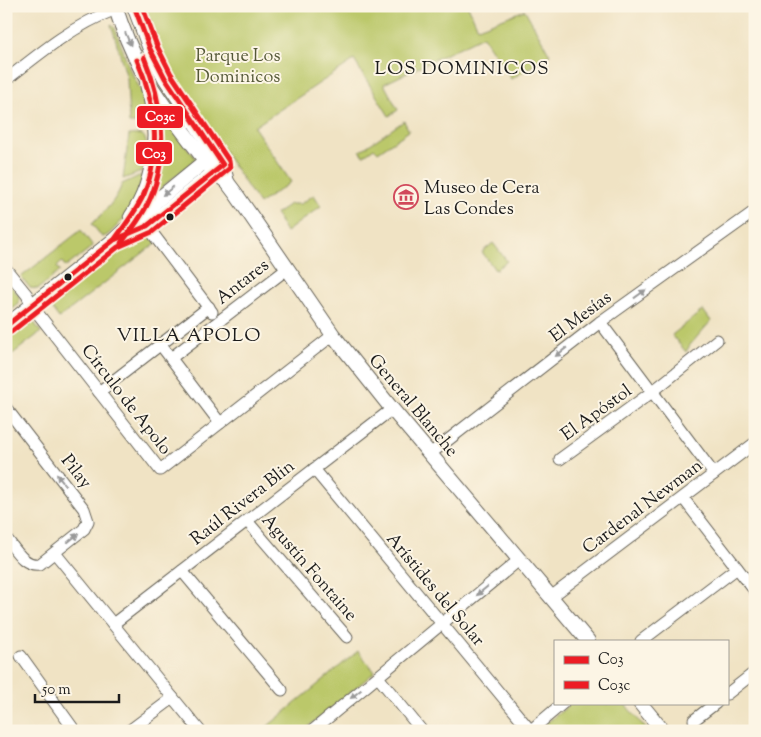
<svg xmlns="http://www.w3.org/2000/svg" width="761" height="737" viewBox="0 0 761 737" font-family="'Sorts Mill Goudy',serif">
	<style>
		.green { fill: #bbc86a; stroke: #6c7243 }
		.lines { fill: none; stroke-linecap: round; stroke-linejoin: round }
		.minor-casing { stroke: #666257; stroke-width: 13 }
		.major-casing { stroke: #666257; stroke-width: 16 }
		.minor { stroke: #fff; stroke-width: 11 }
		.major { stroke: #fff; stroke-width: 14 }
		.bus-1-casing { stroke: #fcf5e5; stroke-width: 9 }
		.bus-2-casing { stroke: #fcf5e5; stroke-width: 9 }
		.bus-1 { stroke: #ed1c24; stroke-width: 5 }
		.bus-2 { stroke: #ed1c24; stroke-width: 5 }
		.oneway { fill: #999 }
		.bus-dot { fill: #1c1c1c; stroke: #fcf5e5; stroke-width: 2 }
		.labels { text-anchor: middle; stroke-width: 4; stroke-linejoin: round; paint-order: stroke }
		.park-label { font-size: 18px; fill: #545837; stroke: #fcf5e5 }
		.poi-label { font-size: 18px; fill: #1c1c1c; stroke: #fcf5e5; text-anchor: start }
		.street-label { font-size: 18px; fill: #1c1c1c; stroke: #fcf5e5 }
		.neighbourhood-label { font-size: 19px; letter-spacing: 1px; fill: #1c1c1c; stroke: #fcf5e5 }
		.line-badge { stroke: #fcf5e5; stroke-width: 2 }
		.badge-label { font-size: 14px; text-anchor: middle; font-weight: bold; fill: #fff }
	</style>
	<rect width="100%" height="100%" fill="#fcf5e5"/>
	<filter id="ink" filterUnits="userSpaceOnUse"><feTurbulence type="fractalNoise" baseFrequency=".02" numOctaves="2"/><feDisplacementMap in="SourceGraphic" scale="10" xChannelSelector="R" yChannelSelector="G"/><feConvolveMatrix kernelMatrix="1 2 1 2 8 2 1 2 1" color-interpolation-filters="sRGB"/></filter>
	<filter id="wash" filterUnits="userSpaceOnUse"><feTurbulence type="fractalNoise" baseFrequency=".0096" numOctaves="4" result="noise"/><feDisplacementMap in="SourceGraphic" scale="20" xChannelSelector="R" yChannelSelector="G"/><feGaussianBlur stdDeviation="1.12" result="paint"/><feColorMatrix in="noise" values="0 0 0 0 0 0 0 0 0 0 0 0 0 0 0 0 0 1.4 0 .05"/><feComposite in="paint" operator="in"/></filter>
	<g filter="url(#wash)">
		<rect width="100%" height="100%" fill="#f0e3c4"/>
		<g class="green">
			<path d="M145 6H468L478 28 525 10 550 55 511 79 483 36 384 84 398 110 389 116 354 60 254 127 291 182 259 204 169 69 160 50Z"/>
			<path d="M111 24 115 28 130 70 143 94 148 115 139 120 144 123H129L127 78Z"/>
			<path d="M161 113 196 159 156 192 154 190Z"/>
			<path d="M404 121 409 131 378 152 374 148 363 156 360 151Z"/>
			<path d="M129 135C133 135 139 134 142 135 150 139 145 163 144 171L123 179Z"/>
			<path d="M141 175 143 176C135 198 132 211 115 228 111 232 108 236 102 237L92 224C105 211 116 201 122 184Z"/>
			<path d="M314 195 321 206 286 232 276 214 290 204H300Z"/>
			<path d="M81 230 93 246 66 267 62 262 57 267 60 271 38 289 30 288 21 277Z"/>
			<path d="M146 230 156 243 59 318 50 306Z"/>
			<path d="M493 243 507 261 495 270 482 252Z"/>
			<path d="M11 286 19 296V304L6 314V289Z"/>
			<path d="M703 310 711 321 690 345 686 352 672 335Z"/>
			<path d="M33 321 41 332 6 359V340Z"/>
			<path d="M358 651 375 672 303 731H262Z"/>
			<path d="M572 703H624L648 731H536Z"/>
		</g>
	</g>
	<g filter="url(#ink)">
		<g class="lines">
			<defs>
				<g id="minor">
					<path d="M6 80C41 52 74 25 116 9"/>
					<path d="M147 226 212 312"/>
					<path d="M6 269 27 295 32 306 160 470 333 335"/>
					<path d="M600 322 714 474"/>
					<path d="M160 344 220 423"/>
					<path d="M171 358 287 269"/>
					<path d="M99 392 209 307"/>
					<path d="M6 408 84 509 88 521 84 529 40 564C24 567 15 549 6 538"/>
					<path d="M430 454 600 322 755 211"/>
					<path d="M560 459 652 392 717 340"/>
					<path d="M314 469 530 730"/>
					<path d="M683 498 755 591"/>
					<path d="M247 521 347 637"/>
					<path d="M55 553 200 731"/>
					<path d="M182 571 282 690"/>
					<path d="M551 597 755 443"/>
					<path d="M113 624 392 409"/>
					<path d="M641 641 737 568"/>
					<path d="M21 656 75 731"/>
					<path d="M378 677 422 731"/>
					<path d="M727 694 755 672"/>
					<path d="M694 720 716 703"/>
					<path d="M129 731 173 698"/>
					<path d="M312 731 519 560"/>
					<path d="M530 731 563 703"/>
				</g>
				<g id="major">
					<path d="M115 6C122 28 131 50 142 71 160 104 191 141 214 172L227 182 236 194 333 335 392 409 588 641"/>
					<path d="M134 6 150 49 165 78 223 165 227 182"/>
					<path d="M131 217C157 179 160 128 147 84"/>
					<path d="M124 236 147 226 222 166"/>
					<path d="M6 326 114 240 155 202 215 153"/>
					<path d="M640 703 663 731"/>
				</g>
			</defs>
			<use href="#minor" class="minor-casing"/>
			<use href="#major" class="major-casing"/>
			<use href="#minor" class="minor"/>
			<use href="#major" class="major"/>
			<defs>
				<g id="bus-1">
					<path d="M115 239C125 225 137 210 144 194 162 151 155 101 137 60"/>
					<path d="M6 326 114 240 147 226 223 165 165 78 150 49 134 6"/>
				</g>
				<g id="bus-2">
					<path d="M121 243C132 229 143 215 150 199 170 154 162 101 144 57"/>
					<path d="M11 332 118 247 152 232 230 168 229 161 171 74 157 46 142 6"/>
				</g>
			</defs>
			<use href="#bus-1" class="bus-1-casing"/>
			<use href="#bus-2" class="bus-2-casing"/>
			<use href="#bus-1" class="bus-1"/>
			<use href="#bus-2" class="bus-2"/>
		</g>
		<defs><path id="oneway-solid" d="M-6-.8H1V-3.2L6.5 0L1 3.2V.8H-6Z" transform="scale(1.25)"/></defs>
		<g class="oneway">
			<use href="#oneway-solid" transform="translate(128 39) rotate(67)"/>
			<use href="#oneway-solid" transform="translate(168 191) rotate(141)"/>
			<use href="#oneway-solid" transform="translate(640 294) rotate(-36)"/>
			<use href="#oneway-solid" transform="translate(561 352) rotate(142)"/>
			<use href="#oneway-solid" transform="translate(61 480) rotate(-128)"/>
			<use href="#oneway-solid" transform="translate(73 538) rotate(-40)"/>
			<use href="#oneway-solid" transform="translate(482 591) rotate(140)"/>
			<use href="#oneway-solid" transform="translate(356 694) rotate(141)"/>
		</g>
	</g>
	<defs>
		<symbol id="museum-ring" viewBox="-11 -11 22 22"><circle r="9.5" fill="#fcf5e5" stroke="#d1495b" stroke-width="1.5"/><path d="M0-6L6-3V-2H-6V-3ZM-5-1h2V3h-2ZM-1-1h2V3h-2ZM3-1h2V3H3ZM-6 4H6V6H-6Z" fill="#d1495b"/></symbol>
	</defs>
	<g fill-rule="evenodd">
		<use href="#museum-ring" x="392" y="183" width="28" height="28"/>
	</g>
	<g class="bus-dot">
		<circle cx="170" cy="217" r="4.5"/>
		<circle cx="68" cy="277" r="4.5"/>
	</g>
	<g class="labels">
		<g class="park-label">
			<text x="238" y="61">Parque Los<tspan x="238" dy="21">Dominicos</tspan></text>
		</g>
		<g class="poi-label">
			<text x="424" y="193">Museo de Cera<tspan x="424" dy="21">Las Condes</tspan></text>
		</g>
		<g class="street-label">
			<text transform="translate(242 281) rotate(-38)" y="6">Antares</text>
			<text transform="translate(580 316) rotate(-37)" y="6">El Mesías</text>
			<text transform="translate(127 399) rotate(52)" y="6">Círculo de Apolo</text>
			<text transform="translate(414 405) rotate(50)" y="6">General Blanche</text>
			<text transform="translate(596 412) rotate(-36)" y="6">El Apóstol</text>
			<text transform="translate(77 471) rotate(52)" y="6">Pilay</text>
			<text transform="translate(242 502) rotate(-38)" y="6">Raúl Rivera Blin</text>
			<text transform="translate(642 506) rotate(-37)" y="6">Cardenal Newman</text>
			<text transform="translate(310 567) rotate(49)" y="6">Agustín Fontaine</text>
			<text transform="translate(436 589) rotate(50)" y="6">Arístides del Solar</text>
		</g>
		<g class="neighbourhood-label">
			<text x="462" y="74">LOS DOMINICOS</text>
			<text x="189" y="341">VILLA APOLO</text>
		</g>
	</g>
	<g class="line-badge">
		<rect x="136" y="105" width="48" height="24" rx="5" fill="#ed1c24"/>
		<rect x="135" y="141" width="38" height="24" rx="5" fill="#ed1c24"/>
	</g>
	<g class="badge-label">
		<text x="160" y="121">C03c</text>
		<text x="154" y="158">C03</text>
	</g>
	<rect width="761" height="737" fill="none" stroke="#fcf5e5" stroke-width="25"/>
	<rect x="554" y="640" width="175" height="65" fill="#fcf5e5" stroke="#a29e95"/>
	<rect x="564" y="656" width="25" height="8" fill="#ed1c24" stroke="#a29e95"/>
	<text x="598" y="664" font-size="15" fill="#1c1c1c">C03</text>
	<rect x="564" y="681" width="25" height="8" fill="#ed1c24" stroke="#a29e95"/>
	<text x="598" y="690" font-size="15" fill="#1c1c1c">C03c</text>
	<path d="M35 694v8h84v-8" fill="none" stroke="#1c1c1c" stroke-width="2.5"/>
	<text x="42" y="694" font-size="15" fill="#1c1c1c" stroke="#fcf5e5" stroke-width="4" paint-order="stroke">50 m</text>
</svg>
